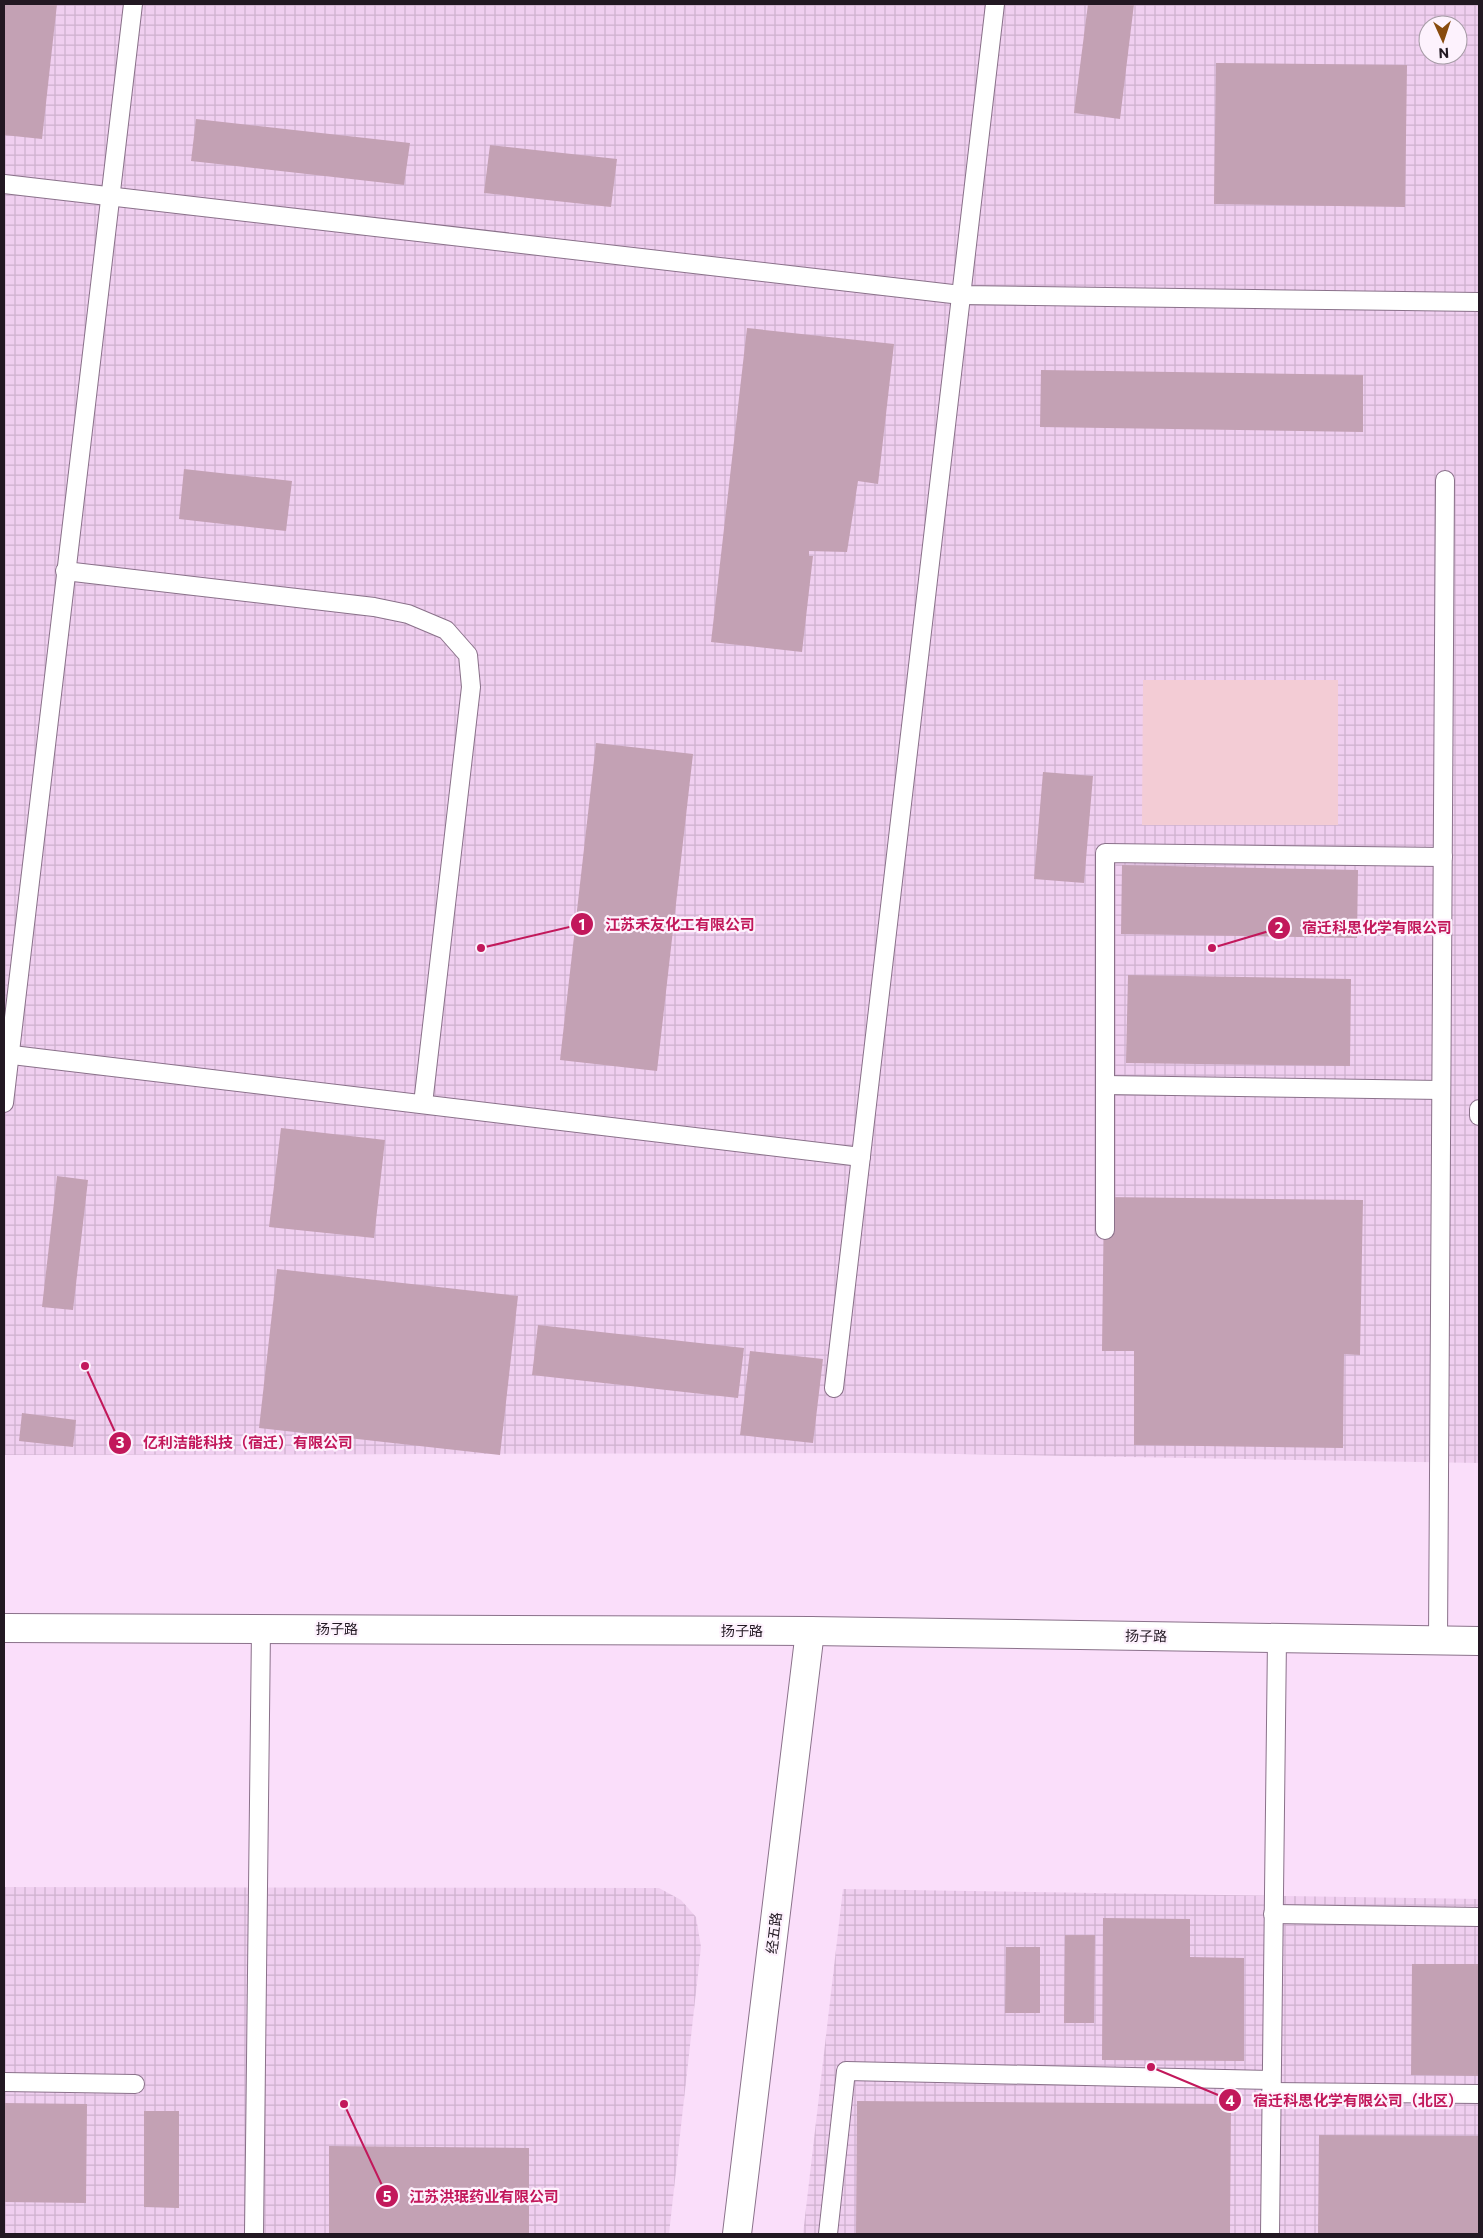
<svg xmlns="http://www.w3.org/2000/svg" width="1483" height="2238" viewBox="0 0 1483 2238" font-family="Commissioner,'Noto Sans SC',sans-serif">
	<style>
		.industrial { fill: url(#industrial-grid); fill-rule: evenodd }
		.pitch { fill: #f3ccd5 }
		.building { fill: #c3a1b4 }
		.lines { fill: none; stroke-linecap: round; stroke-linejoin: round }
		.lane-casing { stroke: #8a718a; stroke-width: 20 }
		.secondary-casing { stroke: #8a718a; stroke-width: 30 }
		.lane { stroke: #fff; stroke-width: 18 }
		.secondary { stroke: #fff; stroke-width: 28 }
		.labels { text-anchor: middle; stroke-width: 4.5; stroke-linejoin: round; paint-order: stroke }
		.street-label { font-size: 14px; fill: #221822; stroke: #fdf2fd }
		.leader { fill: none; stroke: #c2185b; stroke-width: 2 }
		.callout-dot { fill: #c2185b; stroke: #fdf2fd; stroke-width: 2 }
		.mark-label { font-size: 15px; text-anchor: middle; font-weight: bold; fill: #fff }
		.callout-label { font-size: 15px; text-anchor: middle; font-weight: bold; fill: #c2185b; stroke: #fdf2fd; stroke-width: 4.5; stroke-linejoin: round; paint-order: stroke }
	</style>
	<defs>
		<pattern id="industrial-grid" width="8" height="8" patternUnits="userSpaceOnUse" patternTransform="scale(1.25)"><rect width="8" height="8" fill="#f0cff0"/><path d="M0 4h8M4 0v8" fill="none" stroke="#ceb1ce"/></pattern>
	</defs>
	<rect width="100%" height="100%" fill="#fadefa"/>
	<g class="industrial">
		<path d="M4 4H1479V1463L899 1453 4 1455ZM1428 25H1458V55H1428Z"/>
		<path d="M4 1887 659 1888 681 1900 696 1917 701 1947 669 2234H4Z"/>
		<path d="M843 1889 1479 1899V2234H803Z"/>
	</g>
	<path class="pitch" d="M1143 680H1338V825H1142Z"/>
	<g class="building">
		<path d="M4 4H57L42 139 4 135Z"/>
		<path d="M1088 4H1134L1120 119 1074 113Z"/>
		<path d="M1216 63 1407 65 1405 207 1214 204Z"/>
		<path d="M196 119 410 143 404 185 191 161Z"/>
		<path d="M490 145 617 159 611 207 484 193Z"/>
		<path d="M747 328 894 344 878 484 858 481 847 552 809 551V556H813L802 652 711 642Z"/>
		<path d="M1041 370 1363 375V432L1040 427Z"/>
		<path d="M184 469 292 481 286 531 179 519Z"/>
		<path d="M596 743 693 754 657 1071 560 1060Z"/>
		<path d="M1043 772 1093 776 1084 883 1034 879Z"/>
		<path d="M1122 865 1358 870 1357 938 1121 934Z"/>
		<path d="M1128 975 1351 979 1350 1066 1126 1063Z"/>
		<path d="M281 1128 385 1140 374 1238 269 1227Z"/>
		<path d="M57 1176 88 1180 73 1310 42 1307Z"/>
		<path d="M1104 1197 1363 1200 1360 1355 1344 1354 1343 1448 1134 1445V1351H1102Z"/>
		<path d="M277 1269 518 1296 500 1455 259 1428Z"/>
		<path d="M538 1325 744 1348 738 1398 532 1375Z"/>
		<path d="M750 1351 823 1359 813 1443 740 1435Z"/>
		<path d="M22 1413 76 1420 73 1447 19 1441Z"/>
		<path d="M1103 1918 1190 1919V1957L1244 1958V2061L1102 2060Z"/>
		<path d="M1065 1935H1095L1094 2023H1064Z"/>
		<path d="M1006 1947H1040V2013H1005Z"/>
		<path d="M1412 1964H1479V2076L1411 2075Z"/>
		<path d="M857 2101 1231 2104 1230 2234H856Z"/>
		<path d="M4 2103 87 2104 86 2203 4 2202Z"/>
		<path d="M144 2111H179V2208L144 2207Z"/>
		<path d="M1319 2135 1479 2136V2234H1318Z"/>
		<path d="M329 2146 529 2148V2234H329Z"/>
	</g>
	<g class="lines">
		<defs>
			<g id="lane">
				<path d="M4 184 961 295 1479 302"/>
				<path d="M65 571 374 607 408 614 446 630 468 655 471 687 423 1104"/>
				<path d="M4 1054 861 1157"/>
				<path d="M1105 1085 1441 1090"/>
				<path d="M4 1103 133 4"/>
				<path d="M1479 1109V1116"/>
				<path d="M1105 1230V853L1443 857"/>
				<path d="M834 1388 995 4"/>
				<path d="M1438 1640 1445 480"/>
				<path d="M1273 1914 1479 1917"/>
				<path d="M4 2082 135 2084"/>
				<path d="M1271 2092 1479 2094"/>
				<path d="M254 2234 261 1629"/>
				<path d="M828 2234 846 2071 1271 2080"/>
				<path d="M1270 2234 1277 1638"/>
			</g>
			<g id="secondary">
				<path d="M4 1628 810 1631 1479 1641"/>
				<path d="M737 2234 810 1631"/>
			</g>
		</defs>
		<use href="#lane" class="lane-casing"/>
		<use href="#secondary" class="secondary-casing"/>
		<use href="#lane" class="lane"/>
		<use href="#secondary" class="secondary"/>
	</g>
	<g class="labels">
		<g class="street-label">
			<text x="337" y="1634">扬子路</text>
			<text x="742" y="1636">扬子路</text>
			<text transform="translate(1146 1636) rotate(1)" y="5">扬子路</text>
			<text transform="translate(774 1933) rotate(-83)" y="5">经五路</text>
		</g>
	</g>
	<path class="leader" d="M481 948L582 924M1212 948L1279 928M85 1366L120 1443M1151 2067L1230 2100M344 2104L387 2196"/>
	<g class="callout-dot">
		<circle cx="481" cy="948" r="5"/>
		<circle cx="1212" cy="948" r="5"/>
		<circle cx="85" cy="1366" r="5"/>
		<circle cx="1151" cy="2067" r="5"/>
		<circle cx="344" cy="2104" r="5"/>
		<circle cx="582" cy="924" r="12"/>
		<circle cx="1279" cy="928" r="12"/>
		<circle cx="120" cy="1443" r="12"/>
		<circle cx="1230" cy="2100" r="12"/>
		<circle cx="387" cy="2196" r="12"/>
	</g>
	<g class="mark-label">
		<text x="582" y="930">1</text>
		<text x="1279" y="933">2</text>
		<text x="120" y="1448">3</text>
		<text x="1230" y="2106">4</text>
		<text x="387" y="2202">5</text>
	</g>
	<g class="callout-label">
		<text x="680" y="930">江苏禾友化工有限公司</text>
		<text x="1377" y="933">宿迁科思化学有限公司</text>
		<text x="248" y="1448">亿利洁能科技（宿迁）有限公司</text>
		<text x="1358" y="2106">宿迁科思化学有限公司（北区）</text>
		<text x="484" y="2202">江苏洪珉药业有限公司</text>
	</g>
	<rect width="1483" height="2238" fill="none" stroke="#221822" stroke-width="10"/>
	<g transform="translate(1443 40) rotate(177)"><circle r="24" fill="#fdf2fd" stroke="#a59ba5"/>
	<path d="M0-4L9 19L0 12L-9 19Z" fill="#894b0e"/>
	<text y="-8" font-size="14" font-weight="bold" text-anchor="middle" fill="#221822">N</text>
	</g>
</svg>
